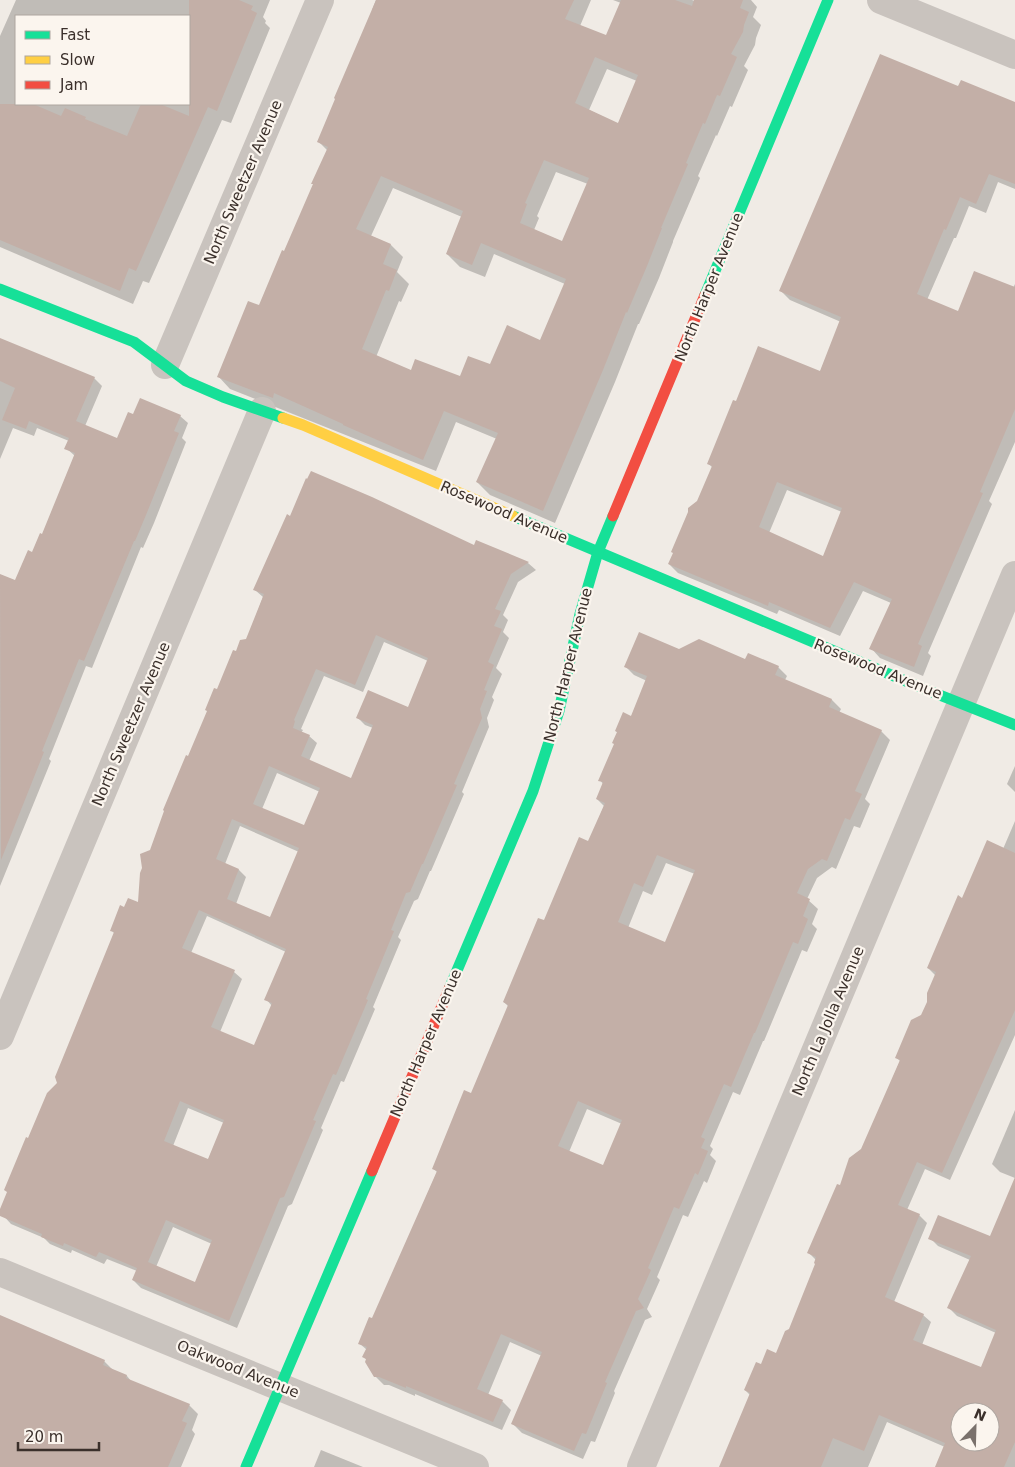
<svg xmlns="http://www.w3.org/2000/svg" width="1015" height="1467" viewBox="0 0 1015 1467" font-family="'DejaVu Sans',sans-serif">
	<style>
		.shadow { fill: #0003; fill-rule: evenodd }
		.building { fill: #c3afa7; fill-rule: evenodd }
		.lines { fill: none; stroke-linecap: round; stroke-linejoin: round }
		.street { stroke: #c9c3be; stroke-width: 28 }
		.fast { stroke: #16e098; stroke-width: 11 }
		.slow { stroke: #ffcf43; stroke-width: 11 }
		.jam { stroke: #f24e42; stroke-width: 11 }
		.labels { text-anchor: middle; stroke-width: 4.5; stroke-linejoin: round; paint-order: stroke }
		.street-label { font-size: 15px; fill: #3b302b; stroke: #fbf5ee }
	</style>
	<rect width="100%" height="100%" fill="#f0ebe5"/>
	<g class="shadow">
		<path d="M16 0H270L263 17 266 21 265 23 270 28 231 123 222 120 149 283 143 281 133 304 0 247V36ZM16 16H189V104H16Z"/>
		<path d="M376 0H591L580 26 606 37 621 3 613 0H692L697 2 698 0H751L757 7 753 17 761 25 756 38 755 45 744 66 748 70 732 107 730 106 717 136 716 135 698 176 700 178 673 241V242L659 278 639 324H638L615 382 555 523 490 495 477 482 497 439 456 422 436 471 230 389 218 376 259 307 285 253 328 151 319 142 373 11 372 10ZM607 69 637 81 618 124 589 110ZM556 172 588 184 563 242 534 230 539 218 537 216ZM393 188 462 217 447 254 460 267 485 277 494 254 565 284 541 341 491 366 461 377 412 372 376 357 399 301 401 302 409 284 397 272 403 257 391 245 371 236Z"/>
		<path d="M959 88 1015 104V189L998 182 986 213 969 206 956 238H954L927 300 959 313 1013 288 1015 284V442L989 501 992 504 928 653 931 656 923 676 880 658 871 648 891 603 863 591 840 636 779 610 777 614 678 573 669 564 713 468 708 463 736 403 820 372 841 322 790 300 781 291ZM787 490 842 512 823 558 769 533Z"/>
		<path d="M0 339 94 378 102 386 85 426 118 440 134 415 180 416 188 423 182 438 186 442 154 523 143 548 141 547 92 668 86 666 49 759 51 761 0 886V575L16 581 43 535 75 456 66 448 69 441 37 428 34 436 13 428 0 459Z"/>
		<path d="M477 542 528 563 536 570 518 582 503 615 508 620 503 632 509 638 496 668 502 674 492 697 494 700 487 718 489 727 462 792 464 794 431 871H430L418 899 414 901 398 937 401 940 373 1007 375 1009 344 1082 341 1081 321 1128 323 1130 292 1204 288 1206 237 1328 141 1288 133 1280 137 1271 107 1259 104 1264 72 1250 71 1253 50 1244 44 1238 11 1224 0 1212 58 1084 115 934 111 930 125 909 139 904 151 850 218 690 236 652 247 640 263 597 255 590 475 546ZM384 642 428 661 408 709 357 717 365 725 373 728 351 780 309 761 317 743 309 736 301 733 303 730 301 729 324 676 363 692ZM277 773 320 792 305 827 262 809ZM240 826 299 852 271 919 236 904 246 877 239 870 225 864ZM207 916 286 952 266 999 272 1006 254 1047 220 1032 242 979 234 972 191 953ZM188 1108 224 1123 208 1160 173 1146ZM173 1227 212 1244 195 1284 156 1267Z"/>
		<path d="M680 651 778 667 787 676 785 680 832 700 841 709 839 713 881 731 890 740 865 799 870 804 860 828 854 826 836 869 832 867 817 878 807 899 818 909 812 924 817 929 807 952 802 950 764 1041H763L740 1095 733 1092 710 1146 713 1149 710 1155 716 1161 707 1183 704 1181 688 1217 683 1215 657 1277 660 1280 647 1309 652 1317 645 1320 614 1391 615 1393 595 1442 591 1441 583 1459 522 1433 513 1424 542 1356 510 1342 488 1395 502 1401 511 1410 502 1430 415 1394V1396L389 1385H384L375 1376 367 1360 364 1357 367 1350 359 1343 373 1320 437 1172 433 1168 471 1095 509 1007 504 1002 544 922 589 842 604 806 597 799 603 784 600 780 615 745 618 733 616 731 631 717 647 681 634 675 625 666ZM666 863 695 874 665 944 628 928 643 891 652 895ZM587 1109 622 1124 603 1167 569 1152Z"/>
		<path d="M1015 766V792L1007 784Z"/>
		<path d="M1015 821V1035L950 1180 925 1169 907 1210 919 1215 927 1223 894 1302 923 1315 931 1322 922 1345 981 1369 996 1333 957 1316 949 1308 970 1260 938 1246 930 1238H990L1015 1180V1467H936L945 1447 887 1422 868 1467H720L750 1395 745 1390 762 1366 776 1355 790 1330 817 1264 816 1260 809 1253 841 1187 862 1150 900 1061 896 1057 922 1016 928 1002 936 976 928 968 963 899 1003 849ZM960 1412H990V1442H960Z"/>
		<path d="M1015 1110V1178L1000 1172 992 1164Z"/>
		<path d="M0 1316 104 1361 114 1371 127 1376 131 1381 189 1405 198 1414 192 1430 195 1434 181 1467H0Z"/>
		<path d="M321 1450 363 1467H314Z"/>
	</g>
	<g class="building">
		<path d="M189 0H239L253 6 251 10 257 13 217 111 208 107 136 271 129 268 120 291 0 240V104H33L61 116 65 108 86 117 85 119 127 136 141 104H160L189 116Z"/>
		<path d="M376 0H574L565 19 606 35 621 0H675L692 6 694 0H743L740 8 749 12 744 25 743 32 731 54 737 57 720 96 717 95 705 124 703 123 686 163 688 164 661 228H662L647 266 627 313 626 312 603 370 543 511 476 482 498 433 444 411 423 460 343 425V424L274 393 273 398 217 377 248 301 259 305 282 250 284 251 313 184H311L328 147 317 142 335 99 334 98ZM595 57 638 75 618 123 575 103ZM544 160 589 178 562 241 520 223 527 204 525 203ZM381 176 463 211 446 254 472 265 481 243 566 279 540 340 507 325 490 364 468 356 460 376 415 359 411 370 362 349 386 290 389 291 397 270 383 264 391 244 356 229Z"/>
		<path d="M880 54 958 86 961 80 1015 102V184L989 174 976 204 960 197 946 230 944 229 917 294 958 311 974 271 1015 287V409L980 492 983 493 918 644 922 646 914 667 869 649 892 599 854 582 830 628 769 602 768 606 668 564 673 553 671 552 688 512V508L697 501 712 466 707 464 733 400 736 401 758 346 820 371 841 317 779 291ZM777 482 842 508 823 556 759 527Z"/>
		<path d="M0 338 95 377 76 421 117 438 128 412 133 414 140 398 181 415 174 431 179 433 146 515 135 541H134L84 661 79 659 42 751 44 752 1 860 0 574 15 580 28 550 32 552 40 533 42 534 75 453 64 449 69 438 29 421 26 429 2 420 15 388 0 381Z"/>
		<path d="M311 471 372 497 474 545 476 540 529 562 511 574 495 609 501 611 494 626 502 629 488 662 494 665 484 690 487 691 480 709 482 718 454 784 457 785 423 864H422L410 892 406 893 391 930 394 931 366 999 368 1000 336 1075 333 1074 313 1120 316 1121 284 1197 280 1198 229 1321 132 1280 137 1268 99 1252 96 1257 64 1243 63 1246 41 1237 42 1234 0 1216V1209L7 1192 4 1190 26 1137 28 1138 47 1093 57 1083 55 1077 114 932 110 931 120 905 124 907 128 898 138 902 140 873 142 868 140 854 150 850 164 811 163 810 186 755 188 756 207 711 205 710 214 688 217 689 233 650 236 651 240 640 246 639 264 594 253 590 287 514 290 516 306 478 307 479ZM376 635 428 658 408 707 368 690 356 718 373 725 351 778 301 756 310 735 293 728 295 721 294 720 316 669 355 685ZM269 766 320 788 304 825 253 804ZM232 819 299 848 270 917 227 899 239 869 216 859ZM199 910 286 949 264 1000 272 1003 254 1045 211 1027 235 970 182 948ZM180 1101 224 1120 208 1159 164 1141ZM166 1220 212 1240 195 1282 148 1262Z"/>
		<path d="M639 632 679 649 699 639 745 659 748 653 779 666 775 675 832 699 829 707 882 730 855 791 862 794 850 820 845 818 827 861 822 859 808 869 797 893 810 899 803 916 808 919 798 944 793 942 755 1033H754L731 1087 724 1084 701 1137 705 1139 701 1148 708 1151 698 1175 695 1173 679 1209 674 1207 648 1268 651 1270 638 1299 644 1308 636 1311 605 1382 607 1383 586 1434 582 1433 574 1451 511 1424 542 1352 501 1334 477 1389 503 1400 493 1422 406 1386V1388L379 1377H374L365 1362 366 1359 362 1357 367 1347 358 1344 369 1317 372 1318 437 1171 432 1169 464 1090 471 1093 508 1005 503 1002 538 918 544 920 579 837 588 841 605 803 596 799 603 782 598 781 614 744 612 743 617 732 615 731 623 712 631 716 647 676 624 667ZM657 855 695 870 665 942 618 922 634 883 643 887ZM578 1101 622 1120 603 1165 558 1146Z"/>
		<path d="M987 840 1015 853V1010L942 1173 917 1162 898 1205 920 1214 885 1297 924 1314 913 1340 981 1367 996 1330 947 1308 971 1256 928 1239 938 1215 990 1236 1015 1177V1442L1004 1467H935L945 1443 879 1415 864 1451 833 1438 821 1467H719L750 1393 744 1390 756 1362 761 1364 767 1349 776 1353 785 1331 789 1329 815 1264 814 1263 816 1257 807 1253 837 1184 840 1185 849 1158 861 1149 900 1060 895 1058 911 1020 921 1015 927 1002V993L936 972 927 968 958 895 962 898ZM960 1412H990V1442H960Z"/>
		<path d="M0 1315 105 1360 103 1365 127 1375 126 1378 190 1404 182 1421 187 1423 168 1467H0Z"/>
	</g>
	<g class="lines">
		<g class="street">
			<path d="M881 0 1015 55"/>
			<path d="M165 365 320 0"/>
			<path d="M0 1036 262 411"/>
			<path d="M0 1272 475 1467"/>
			<path d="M641 1467 1015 575"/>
		</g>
		<g class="fast">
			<path d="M0 289 134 342 186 381 223 397 283 418"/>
			<path d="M705 295 828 0"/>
			<path d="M513 516 927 690 1015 725"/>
			<path d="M450 987 533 791 559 711 580 614 598 552 613 516"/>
			<path d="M246 1467 372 1171"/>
		</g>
		<path class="slow" d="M283 418 303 425 513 516"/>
		<g class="jam">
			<path d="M613 516 705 295"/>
			<path d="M372 1171 450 987"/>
		</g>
	</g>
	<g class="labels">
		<g class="street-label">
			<text transform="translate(243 182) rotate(-67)" y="5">North Sweetzer Avenue</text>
			<text transform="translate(709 287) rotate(-68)" y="5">North Harper Avenue</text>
			<text transform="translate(504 512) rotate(23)" y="5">Rosewood Avenue</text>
			<text transform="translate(568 665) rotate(-76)" y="5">North Harper Avenue</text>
			<text transform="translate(878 669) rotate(22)" y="5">Rosewood Avenue</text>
			<text transform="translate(131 724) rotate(-67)" y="5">North Sweetzer Avenue</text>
			<text transform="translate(828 1021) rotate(-67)" y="5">North La Jolla Avenue</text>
			<text transform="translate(426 1043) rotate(-67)" y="5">North Harper Avenue</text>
			<text transform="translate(238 1369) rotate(22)" y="5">Oakwood Avenue</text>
		</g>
	</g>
	<rect x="15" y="15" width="175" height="90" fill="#fbf5ee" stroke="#aea6a0"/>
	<rect x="25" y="31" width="25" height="8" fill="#16e098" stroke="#aea6a0"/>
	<text x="60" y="40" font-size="15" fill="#3b302b">Fast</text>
	<rect x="25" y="56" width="25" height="8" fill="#ffcf43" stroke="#aea6a0"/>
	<text x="60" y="65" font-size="15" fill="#3b302b">Slow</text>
	<rect x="25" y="81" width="25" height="8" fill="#f24e42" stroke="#aea6a0"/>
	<text x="60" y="90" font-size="15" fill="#3b302b">Jam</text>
	<g transform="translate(975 1427) rotate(23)"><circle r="24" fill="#fbf5ee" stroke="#aea6a0"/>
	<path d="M0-4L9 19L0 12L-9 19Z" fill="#7a716c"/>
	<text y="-8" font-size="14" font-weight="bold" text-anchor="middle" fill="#3b302b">N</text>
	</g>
	<path d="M18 1442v8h81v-8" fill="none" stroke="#3b302b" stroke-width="2.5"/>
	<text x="25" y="1442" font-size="15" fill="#3b302b" stroke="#fbf5ee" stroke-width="4" paint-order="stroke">20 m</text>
</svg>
